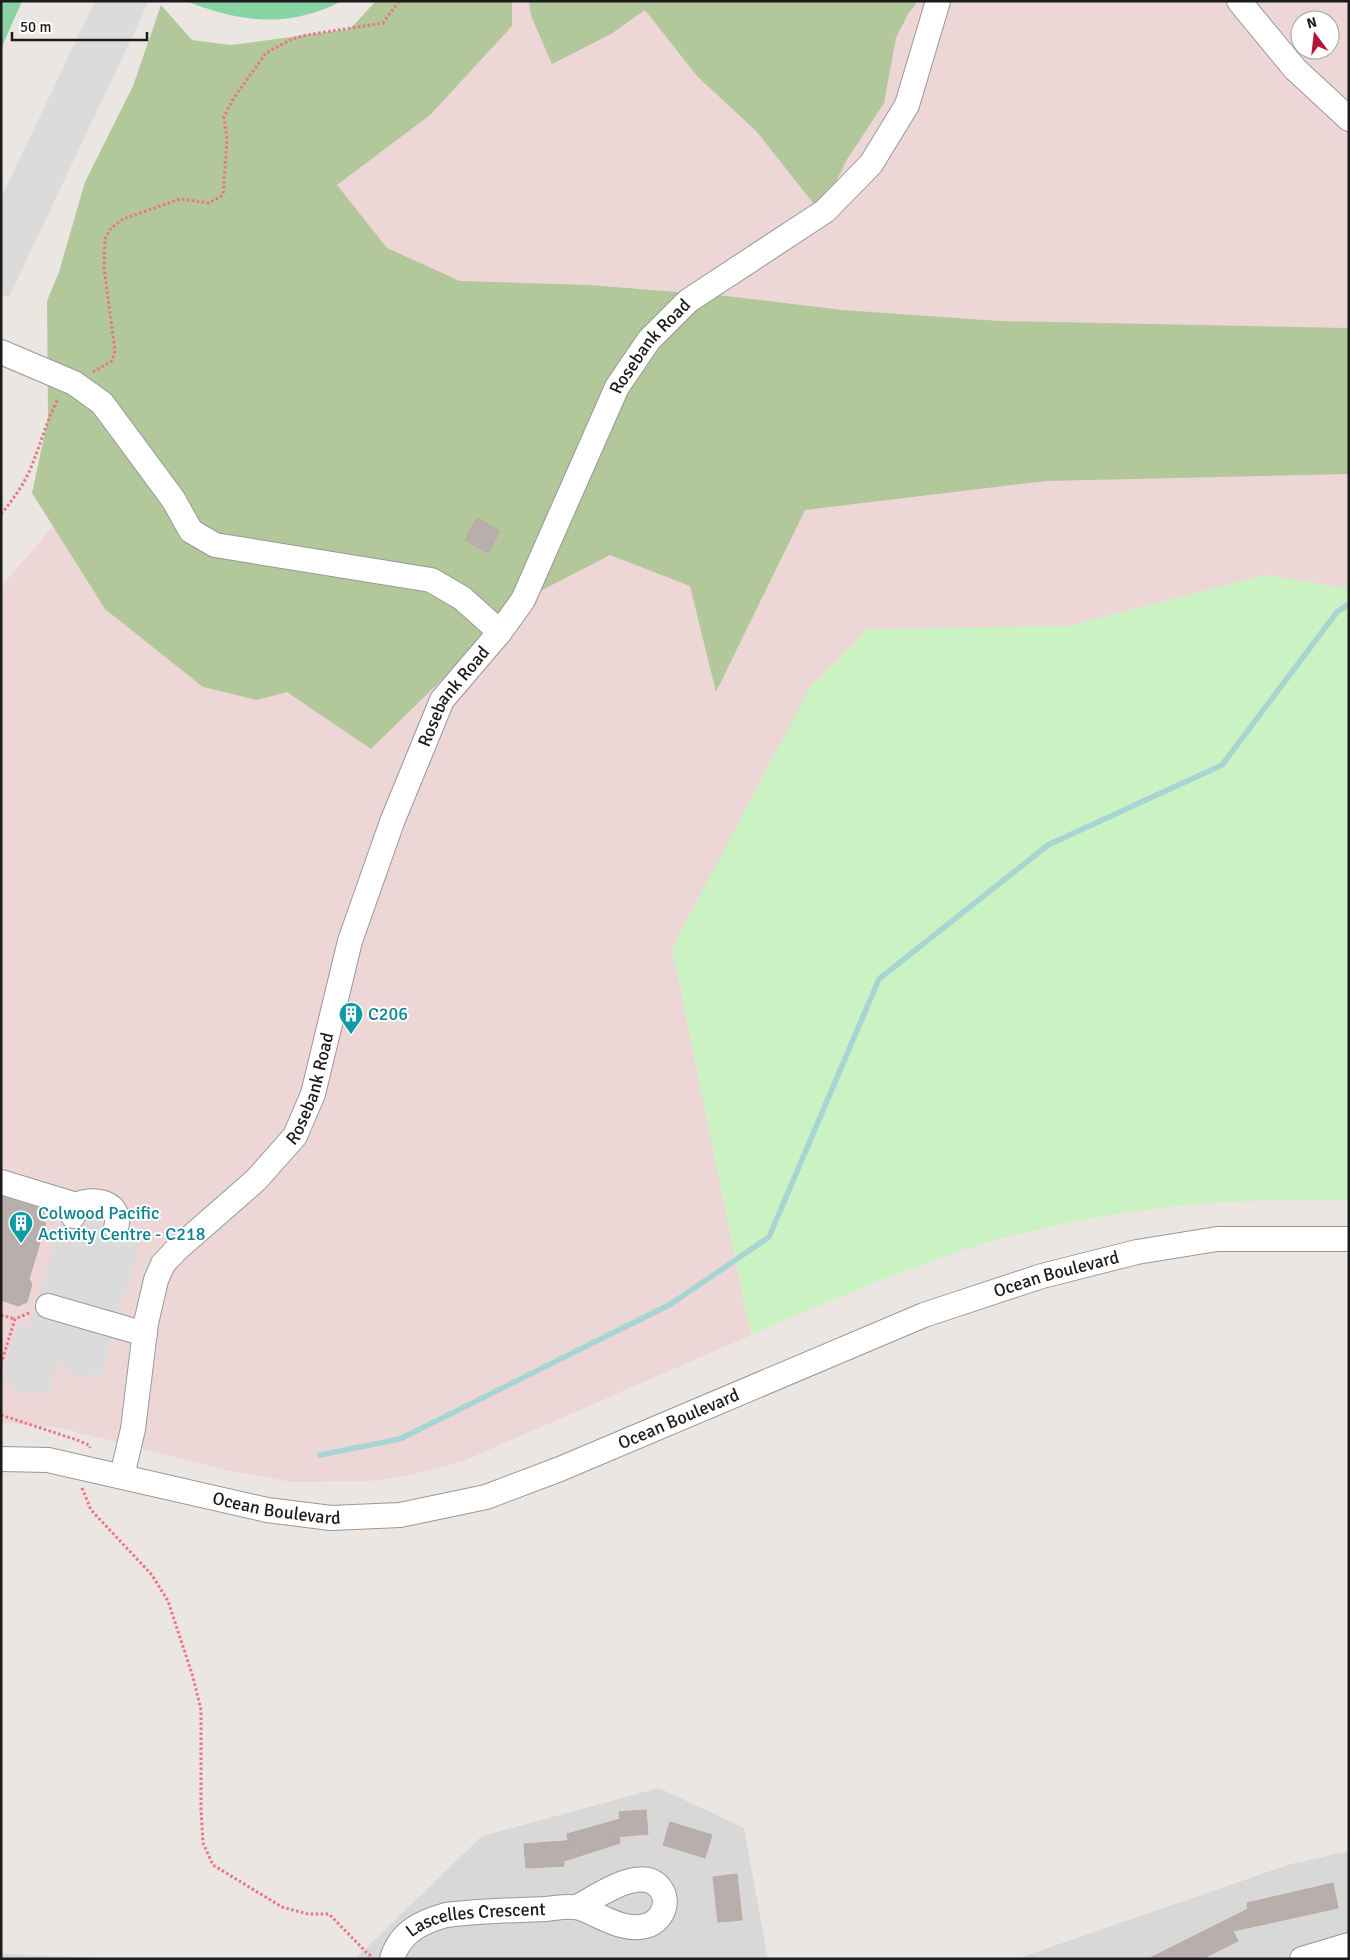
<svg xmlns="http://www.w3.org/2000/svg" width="1350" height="1960" viewBox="0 0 1350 1960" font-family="Signika,sans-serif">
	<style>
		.residential { fill: #d9d8d8 }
		.military { fill: #ecd6d6; fill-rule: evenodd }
		.forest { fill: #b2c79a }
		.park { fill: #caf2c2 }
		.pitch { fill: #87d3a3 }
		.parking { fill: #dbdbdb }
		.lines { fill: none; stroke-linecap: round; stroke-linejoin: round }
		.stream { stroke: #a6d5d4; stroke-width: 5.5 }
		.building { fill: #b8aeab; stroke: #bbaaa6 }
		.minor-casing { stroke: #989898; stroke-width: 26 }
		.path { stroke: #ea7485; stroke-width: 3; stroke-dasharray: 2.5 2.5; stroke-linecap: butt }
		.minor { stroke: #fff; stroke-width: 24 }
		.labels { text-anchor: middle; stroke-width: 4; stroke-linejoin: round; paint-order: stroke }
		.street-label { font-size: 18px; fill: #1b1b1b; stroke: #fff }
		.culture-label { font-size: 18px; fill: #0d838f; stroke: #fff; text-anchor: start }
	</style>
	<rect width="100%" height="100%" fill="#ece6e2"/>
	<g class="residential">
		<path d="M659 1788 744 1828 768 1959H355L482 1836Z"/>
		<path d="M1349 1851V1959H1016L1291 1864Z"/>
		<path d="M1 1954 130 1959H1Z"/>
	</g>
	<path class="military" d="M437 1H1349V589L1265 575 1069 626 868 629 672 948 751 1335 461 1462 406 1476 369 1481 292 1482 230 1471 60 1428 1 1422V587L74 502ZM1300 20H1330V50H1300Z"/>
	<g class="forest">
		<path d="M376 1H512V26L430 115 337 185 387 248 460 281 589 285 726 296 842 310 999 321 1349 328V474L1046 481 805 510 716 692 690 586 610 555 523 600 371 749 287 692 257 700 203 687 105 609 32 493 48 418 47 301 59 272 85 182 133 86 161 5 192 40 231 45 350 29Z"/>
		<path d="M529 1H918L908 14 896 38 884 103 846 161 821 213 757 132 697 76 645 10 611 34 552 64 531 16Z"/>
	</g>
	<path class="park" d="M1265 575 1349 589V1201C1248 1197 1147 1205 1049 1227 1030 1232 1012 1235 994 1240 910 1266 831 1300 751 1335L672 948 810 687 868 629 1069 626Z"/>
	<g class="pitch">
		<path d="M1 1H22L1 49Z"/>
		<path d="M186 1H342C289 29 239 22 186 1Z"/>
	</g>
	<g class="parking">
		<path d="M95 1H149L9 297 1 294V198Z"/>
		<path d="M63 1213 128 1231 126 1239 139 1243 101 1376 88 1373 87 1378 68 1372 69 1367 57 1363 48 1394 36 1391 34 1396 14 1391 16 1385 2 1381 18 1324 31 1327Z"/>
	</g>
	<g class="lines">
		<path class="stream" d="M320 1455 400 1439 671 1304 769 1237 879 979 1048 845 1222 765 1337 612 1349 604"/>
	</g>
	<g class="building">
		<path d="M477 518 500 531 488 553 465 540Z"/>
		<path d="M1 1196 45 1210 42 1222 46 1223 29 1279 32 1284 27 1302 18 1306 1 1300Z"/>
		<path d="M646 1810 648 1834 605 1838 619 1837 620 1843 564 1861V1866L526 1868 524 1844 578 1840 568 1841 567 1834 620 1819 619 1812Z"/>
		<path d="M670 1822 712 1835 705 1858 663 1845Z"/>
		<path d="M737 1874 742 1920 718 1922 713 1877Z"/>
		<path d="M1333 1883 1338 1908 1233 1931 1238 1941 1202 1959H1148L1248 1909 1247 1903Z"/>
	</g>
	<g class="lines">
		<defs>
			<g id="minor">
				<path d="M1239 1 1295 69 1349 119"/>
				<path d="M1 352 74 383 102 403 173 499 191 531 215 545 431 580 462 598 500 632"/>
				<path d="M1 1182 76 1205"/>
				<path d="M73 1216 76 1205C95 1196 123 1203 116 1228"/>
				<path d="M48 1306 145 1334"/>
				<path id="s1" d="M1 1459 48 1460 267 1510 331 1518 400 1515 486 1497 560 1469 924 1315 1042 1276 1137 1252 1217 1239H1349"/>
				<path id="s2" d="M122 1476 133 1429 146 1323 156 1280 163 1264 176 1250 256 1180 295 1136 313 1094 350 941 392 822 442 700 500 632 523 600 617 387 649 340 688 301 825 211 871 164 907 105 938 1"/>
				<path id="s3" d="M392 1959C400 1932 421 1922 446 1915 479 1911 512 1910 546 1909 556 1908 570 1905 580 1908 600 1915 623 1932 645 1926 662 1922 671 1902 660 1888 641 1864 597 1897 577 1907"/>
				<path d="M1302 1959 1349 1945"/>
			</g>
		</defs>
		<use href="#minor" class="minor-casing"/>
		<g class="path">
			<path d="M93 372 112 361 115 351 104 268 105 239 111 228 123 219 180 199 209 203 223 195 227 140 224 117 233 99 266 53 292 39 306 35 383 23 399 1"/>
			<path d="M1 514C12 501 22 487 29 472 40 447 46 422 58 399"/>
			<path d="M1 1315 15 1319"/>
			<path d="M1 1364 15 1319 31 1312"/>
			<path d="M1 1415 77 1440 89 1445 90 1448"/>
			<path d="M82 1488 91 1510 152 1575 168 1601 193 1677 201 1710V1809L203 1843 213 1865 282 1907 308 1914H329L368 1954 372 1956"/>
		</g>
		<use href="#minor" class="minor"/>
	</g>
	<defs>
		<symbol id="building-pin" viewBox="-11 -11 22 30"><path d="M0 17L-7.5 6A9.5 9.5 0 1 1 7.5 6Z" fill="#0f9aa8" stroke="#fff"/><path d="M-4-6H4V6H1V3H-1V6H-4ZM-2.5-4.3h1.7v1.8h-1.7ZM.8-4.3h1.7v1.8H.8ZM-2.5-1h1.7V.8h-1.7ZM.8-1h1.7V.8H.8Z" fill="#fff"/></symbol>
	</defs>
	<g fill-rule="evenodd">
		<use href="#building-pin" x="337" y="1000" width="28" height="38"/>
		<use href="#building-pin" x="7" y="1209" width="28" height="38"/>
	</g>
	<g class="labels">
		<g class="street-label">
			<text dy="6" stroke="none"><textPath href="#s2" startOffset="1276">Rosebank Road</textPath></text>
			<text dy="6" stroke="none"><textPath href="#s2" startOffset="871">Rosebank Road</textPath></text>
			<text dy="6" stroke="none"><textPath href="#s2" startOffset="451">Rosebank Road</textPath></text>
			<text dy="6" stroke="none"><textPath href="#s1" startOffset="1106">Ocean Boulevard</textPath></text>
			<text dy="6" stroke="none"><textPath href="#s1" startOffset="701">Ocean Boulevard</textPath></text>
			<text dy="6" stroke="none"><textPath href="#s1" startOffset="281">Ocean Boulevard</textPath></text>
			<text dy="6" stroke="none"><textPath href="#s3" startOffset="102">Lascelles Crescent</textPath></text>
		</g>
		<g class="culture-label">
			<text x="368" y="1020">C206</text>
			<text x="38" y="1219">Colwood Pacific<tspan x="38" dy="21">Activity Centre - C218</tspan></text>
		</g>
	</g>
	<rect width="1350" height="1960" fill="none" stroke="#1b1b1b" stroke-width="5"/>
	<g transform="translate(1315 35) rotate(345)"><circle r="24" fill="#ffffff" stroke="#a4a4a4"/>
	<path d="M0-4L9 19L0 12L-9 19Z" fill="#b2143b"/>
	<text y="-8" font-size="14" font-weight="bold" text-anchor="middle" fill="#1b1b1b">N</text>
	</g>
	<path d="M12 32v8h135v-8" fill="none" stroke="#1b1b1b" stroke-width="2.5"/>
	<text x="20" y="32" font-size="15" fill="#1b1b1b" stroke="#ffffff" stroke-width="4" paint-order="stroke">50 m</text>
</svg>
